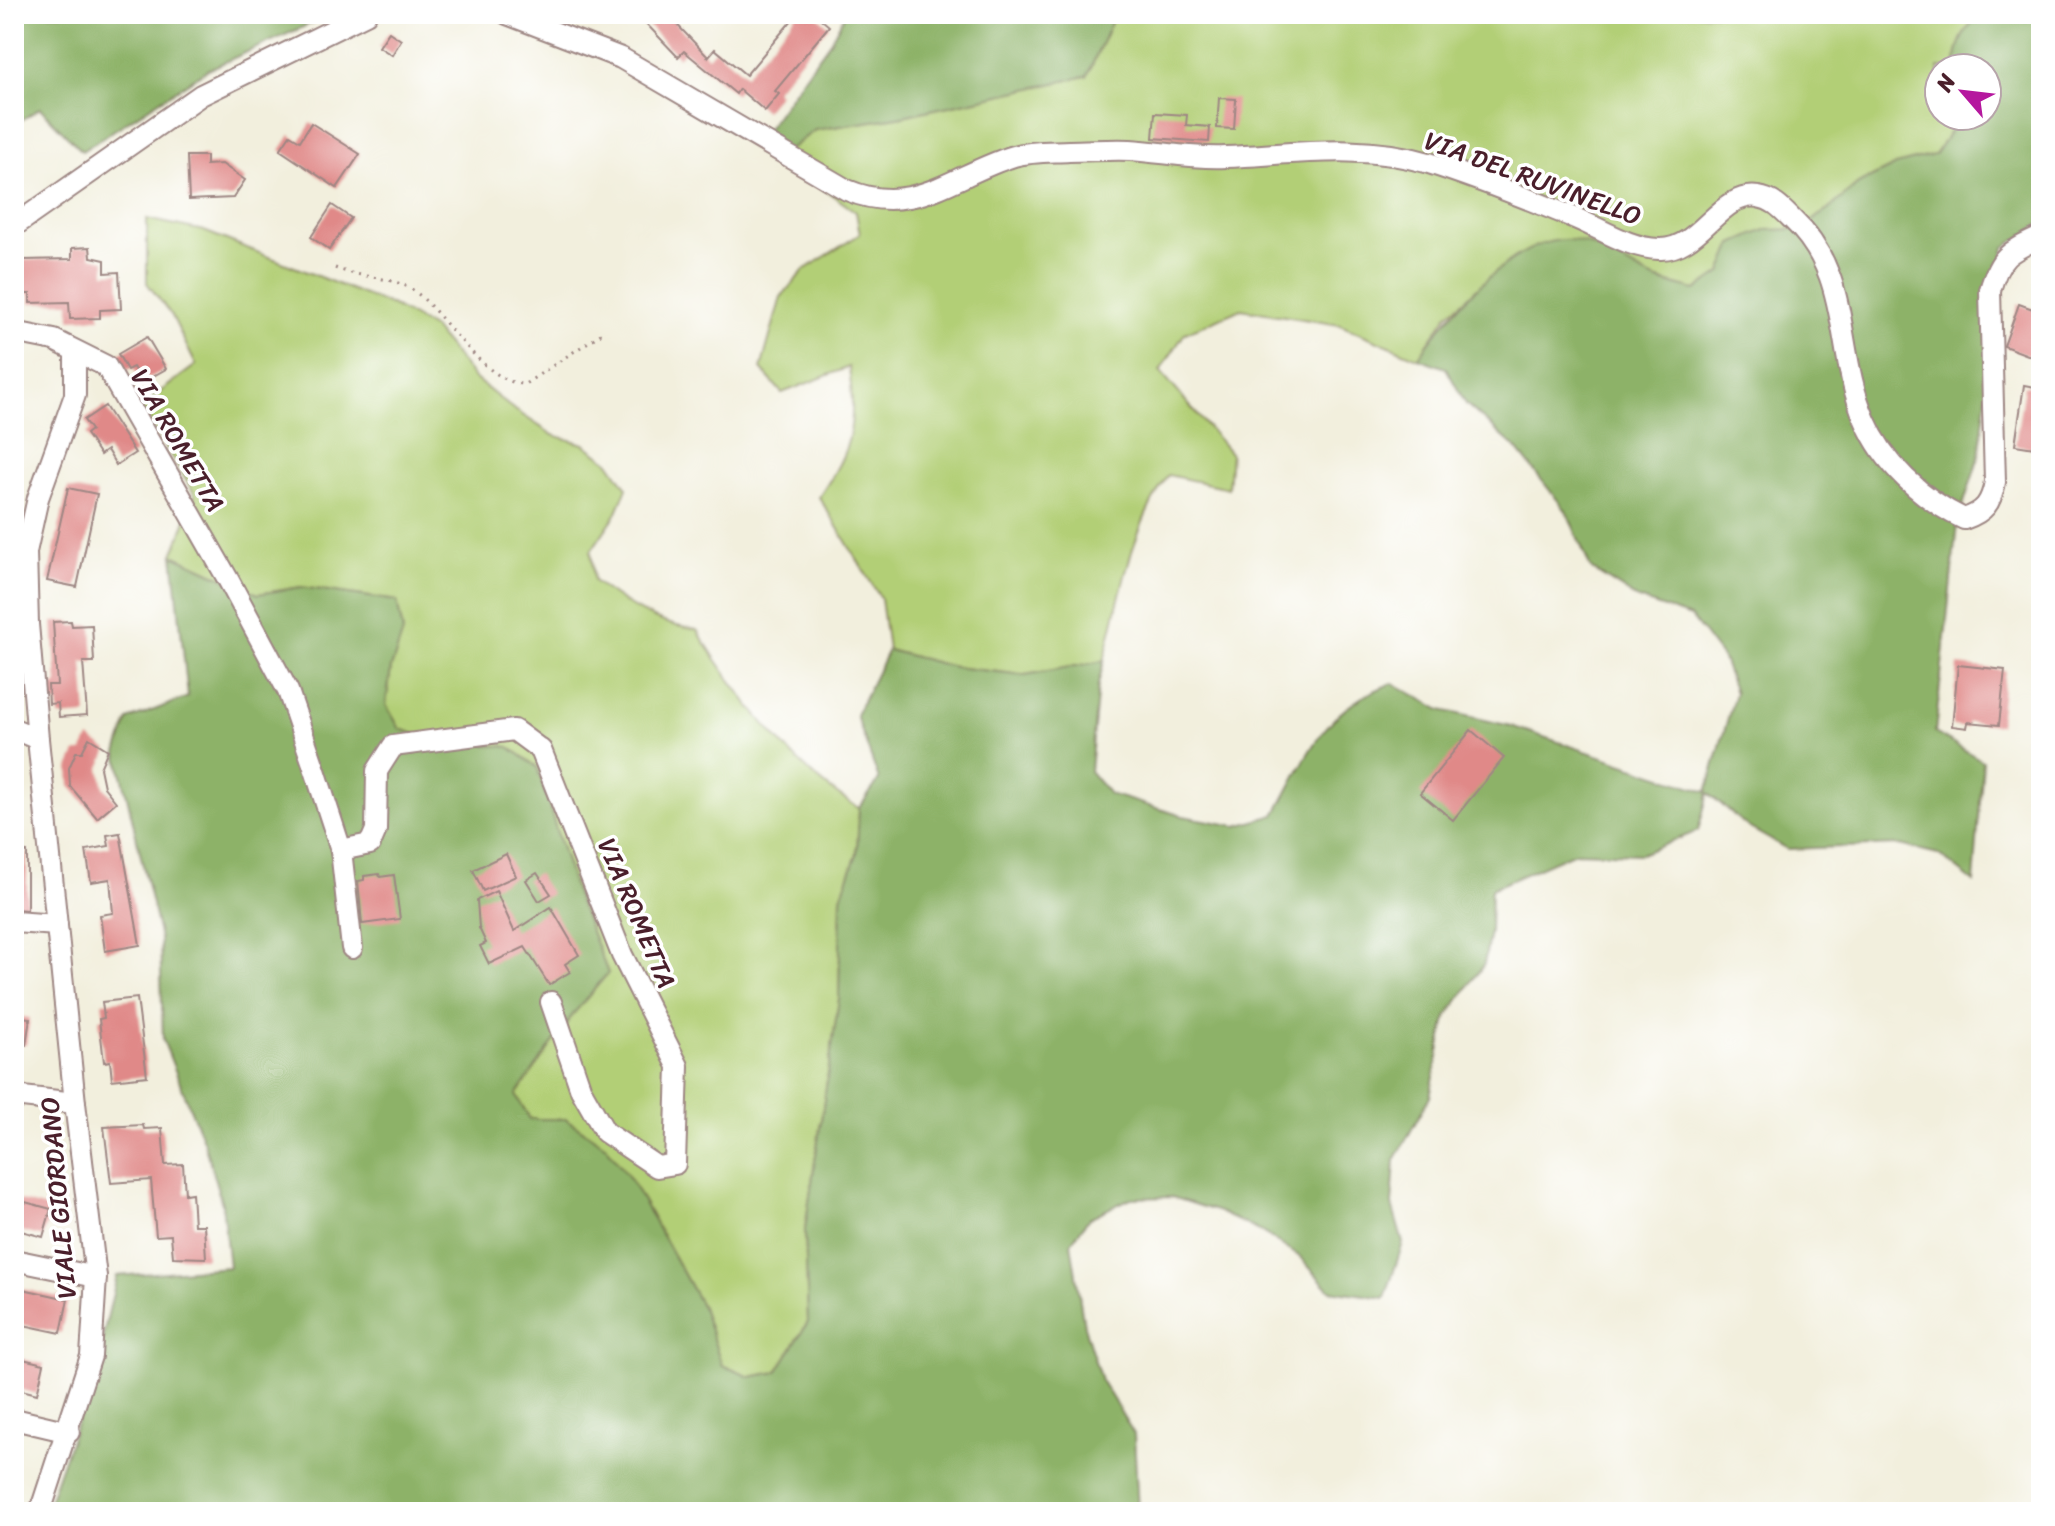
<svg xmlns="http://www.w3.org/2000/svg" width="2055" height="1526" viewBox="0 0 2055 1526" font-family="Sriracha,sans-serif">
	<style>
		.green { fill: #b2cf76; stroke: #7e7750; stroke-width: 2 }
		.forest { fill: #8db267; stroke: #6c6849; stroke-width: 2 }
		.building { fill: #e08988 }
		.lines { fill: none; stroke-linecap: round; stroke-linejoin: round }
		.minor-casing { stroke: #9e8784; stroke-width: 24 }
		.path { stroke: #9e8784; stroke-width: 3; stroke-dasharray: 2 6; stroke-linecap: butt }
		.minor { stroke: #fff; stroke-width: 20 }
		.labels { text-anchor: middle; stroke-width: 7; stroke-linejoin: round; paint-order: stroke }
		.street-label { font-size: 26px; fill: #4a1f2b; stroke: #fff }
	</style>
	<rect width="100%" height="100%" fill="#fff"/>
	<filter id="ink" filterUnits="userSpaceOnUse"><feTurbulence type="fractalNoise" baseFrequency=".0125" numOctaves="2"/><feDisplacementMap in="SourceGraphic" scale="16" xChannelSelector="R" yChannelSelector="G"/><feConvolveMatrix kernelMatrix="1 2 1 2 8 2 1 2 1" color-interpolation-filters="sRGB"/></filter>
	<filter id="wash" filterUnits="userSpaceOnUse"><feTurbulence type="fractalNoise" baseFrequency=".006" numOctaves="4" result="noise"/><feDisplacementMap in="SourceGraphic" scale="32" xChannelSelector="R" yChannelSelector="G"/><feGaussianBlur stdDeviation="1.8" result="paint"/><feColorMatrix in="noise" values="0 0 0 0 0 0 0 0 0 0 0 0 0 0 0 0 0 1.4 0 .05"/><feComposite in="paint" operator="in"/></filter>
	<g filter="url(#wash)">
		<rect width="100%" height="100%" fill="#f2efdd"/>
		<g class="green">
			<path d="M1115 14H1980C1966 27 1953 48 1957 68H1939V116H1956L1954 126 1934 155 1896 165 1858 184 1828 210 1695 290 1651 278 1580 242 1516 257 1448 314 1418 358 1340 325 1241 309 1185 333 1160 371 1231 454 1228 488 1168 475C1131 529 1120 597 1104 661L1025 675 954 667 888 650 881 599 819 497C853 447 856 427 849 367L782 393 761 369 781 297 804 270 860 234 856 212 779 157 815 130 898 117 1087 76Z"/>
			<path d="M147 219 204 231 395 307 434 329 474 378 509 406 553 435 584 444 609 462 627 488 616 514 591 551 594 581C627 606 655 624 697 630 736 693 795 772 859 808L857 854 841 897 839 999 805 1229 808 1322 777 1372 750 1377 721 1365 702 1307 631 1180 606 1146 566 1119H530L516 1095 574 1013 608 973 576 895 537 767 509 747 434 740 400 729 386 705 391 668 403 632 397 601 301 587 258 594 173 555 195 495 141 406 196 365 172 316 147 283Z"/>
		</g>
		<g class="forest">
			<path d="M14 14H332L207 70 82 151 40 108 14 125Z"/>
			<path d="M845 14H1115L1087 76 898 117 815 130 779 157 758 141 831 40Z"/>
			<path d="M1980 14H2041V224L2005 247 1979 457 1957 524 1935 733 1983 761 1974 882 1938 854 1900 845 1787 849 1748 827 1708 793 1698 831 1641 854 1575 852 1491 889 1490 932 1484 964 1446 1018 1430 1096 1395 1160 1392 1205 1403 1243 1385 1298 1330 1290 1300 1257 1260 1231 1219 1212 1172 1197 1131 1198 1089 1218 1071 1243 1084 1326 1101 1380 1134 1434 1138 1512H45L94 1374 117 1276 229 1267 222 1204 204 1143 163 1040 160 939 117 753 128 720 188 697 173 555 258 594 301 587 397 601 403 632 391 668 386 705 400 729 434 740 509 747 537 767 576 895 608 973 574 1013 516 1095 530 1119H566L606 1146 631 1180 702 1307 722 1365 750 1377 777 1372 808 1322 805 1229 839 999 841 897 857 854 859 808 879 780 856 715 888 650 954 667 1025 675 1104 661 1098 685 1090 771 1109 794 1183 816 1237 826 1275 815C1310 753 1320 710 1393 683L1441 710 1511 726 1707 792 1735 693 1723 659 1691 617 1638 599 1591 569 1567 512 1516 448 1466 404 1446 368 1418 358C1448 315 1522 225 1582 242 1605 249 1626 265 1648 276 1662 283 1680 286 1696 290L1721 273 1733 244 1765 230 1798 229 1828 210 1858 184 1896 165 1934 155 1954 126 1956 116H1987V68H1957C1953 48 1966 27 1980 14Z"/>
		</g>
		<g id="blocks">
			<g class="building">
				<path d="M637 14H667L708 57 715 49 746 75 797 14H815L829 26 775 91 779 94 765 111 739 89 736 94 684 51 678 57Z"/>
				<path d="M389 32 401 40 392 55 379 47Z"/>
				<path d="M1219 98 1236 99 1234 129 1217 128Z"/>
				<path d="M1155 113 1187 115 1186 125 1210 127 1209 142 1153 138Z"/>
				<path d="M311 123 360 154 337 188 280 150 290 135 300 141Z"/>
				<path d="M187 156H206V165L222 164 245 180 233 198 189 200Z"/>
				<path d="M332 205 351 218 329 250 311 237Z"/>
				<path d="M90 247 91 257 105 260V273L119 272 121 309 100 310V318L70 319 69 302 30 303V294H24L23 260 72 259V248Z"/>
				<path d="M2019 304 2041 312V360L2004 346Z"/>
				<path d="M147 337 166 369 148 379 145 376 140 379 133 367 127 370 118 354Z"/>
				<path d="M2024 385 2041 388V449L2015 445Z"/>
				<path d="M105 406 135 453 116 465 107 450 100 455 86 434 91 430 84 420Z"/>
				<path d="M68 488 97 494 77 587 47 581Z"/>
				<path d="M71 621 72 626 92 625 94 662H83L87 715 59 717 58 703 49 704 48 685H57L53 622Z"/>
				<path d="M1958 665 2005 670 1999 725 1968 722 1967 728 1952 726Z"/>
				<path d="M1471 730 1504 758 1453 820 1420 793Z"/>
				<path d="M89 738 108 750 100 768 104 787 116 802 97 818 70 786 69 768 76 752H82Z"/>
				<path d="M120 833 140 945 105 951 100 915 113 913 110 879 91 882 86 850 109 846 107 835Z"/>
				<path d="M14 851 27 852V910L14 909Z"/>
				<path d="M506 854 516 876 483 891 473 870Z"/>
				<path d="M537 873 551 894 539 901 526 880Z"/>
				<path d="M379 874 380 877 394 875 400 919 362 924 358 881 364 880V876Z"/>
				<path d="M496 891 514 931 551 907 579 955 565 964 570 972 549 985 525 947 489 964 480 946 486 943 479 928 477 900Z"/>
				<path d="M137 998 147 1076 112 1080 110 1061 104 1062 99 1019 104 1018 102 1002Z"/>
				<path d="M14 1016 30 1018 26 1045 14 1044Z"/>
				<path d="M143 1125 144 1129 162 1128 165 1165 183 1164 185 1194 192 1193 194 1225H204L206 1258 173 1257 171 1235 156 1236 151 1180 111 1183 104 1127Z"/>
				<path d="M14 1199 51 1209 43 1237 14 1229Z"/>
				<path d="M14 1287 68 1299 61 1333 14 1323Z"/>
				<path d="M14 1357 44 1364 37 1394 14 1388Z"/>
			</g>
		</g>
	</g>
	<g filter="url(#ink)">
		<use href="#blocks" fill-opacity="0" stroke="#9e8784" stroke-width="2"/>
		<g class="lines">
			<defs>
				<g id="minor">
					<path d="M507 14 621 58 847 190C913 218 954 174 1014 156 1032 151 1051 152 1069 151 1089 151 1110 149 1130 150 1162 152 1194 159 1226 157 1295 154 1361 143 1429 163 1476 178 1524 197 1570 216 1599 227 1627 248 1659 249 1700 251 1720 191 1758 197 1773 199 1782 209 1792 219 1853 276 1834 349 1865 420 1883 463 1922 499 1964 519 1985 512 1991 503 1995 482L1990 290C2000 255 2009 252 2041 237"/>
					<path d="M14 226 201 95 366 14"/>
					<path d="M14 332 54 340 106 366 229 581 288 691 315 770 341 850 352 948"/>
					<path d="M14 729 38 739"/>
					<path d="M341 850 370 844 376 830 377 771 393 746 514 730 541 750 622 955 678 1066 675 1164 657 1167 605 1132 581 1090 551 1002"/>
					<path d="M14 922 57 925"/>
					<path d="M14 1096 75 1103"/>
					<path d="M14 1260 96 1277"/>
					<path d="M14 1419 69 1432"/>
					<path d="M40 1512 91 1356 96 1277 75 1103 38 739 28 624 26 552 38 498 75 395V354"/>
				</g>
			</defs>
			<use href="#minor" class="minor-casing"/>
			<path class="path" d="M335 268C359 278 392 276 413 290 444 312 485 385 525 384L602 333"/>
			<use href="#minor" class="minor"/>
		</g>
	</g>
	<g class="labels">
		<g class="street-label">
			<text transform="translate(1533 178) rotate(20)" y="9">VIA DEL RUVINELLO</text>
			<text transform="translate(178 440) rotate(60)" y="9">VIA ROMETTA</text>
			<text transform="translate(637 913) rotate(67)" y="9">VIA ROMETTA</text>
			<text transform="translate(58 1198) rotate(-95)" y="9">VIALE GIORDANO</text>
		</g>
	</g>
	<rect width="2055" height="1526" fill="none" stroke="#fff" stroke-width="48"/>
	<g transform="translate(1963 92) rotate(298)"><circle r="38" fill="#ffffff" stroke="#b7a5aa" stroke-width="2"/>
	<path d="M0-6L14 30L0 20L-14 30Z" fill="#b5179e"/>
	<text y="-12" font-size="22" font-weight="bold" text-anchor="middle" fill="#4a1f2b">N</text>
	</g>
</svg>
